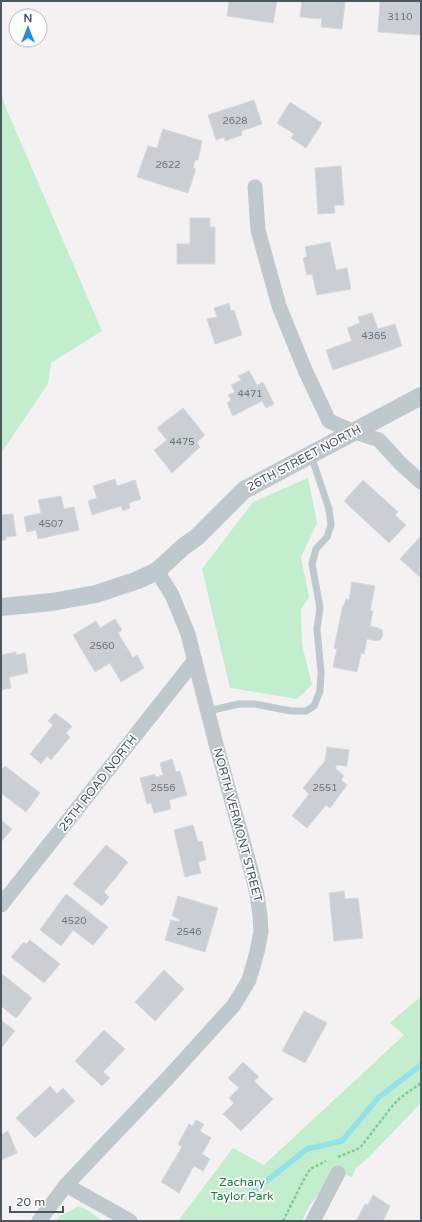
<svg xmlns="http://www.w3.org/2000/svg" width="422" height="1222" viewBox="0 0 422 1222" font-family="'Varela Round',sans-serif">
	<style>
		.green { fill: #c3eecd }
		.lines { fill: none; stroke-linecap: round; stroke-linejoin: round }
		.stream { stroke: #92e3e9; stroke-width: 5.5 }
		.building { fill: #cbcfd3; stroke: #d6d8dc }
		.path { stroke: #7ccb98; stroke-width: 2.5; stroke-dasharray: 3 2; stroke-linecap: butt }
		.service { stroke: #bec8cd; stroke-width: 7 }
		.minor { stroke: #bec8cd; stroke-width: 15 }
		.tertiary { stroke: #bec8cd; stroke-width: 18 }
		.labels { text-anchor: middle; stroke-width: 3.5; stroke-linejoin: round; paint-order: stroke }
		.number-label { font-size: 10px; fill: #6a757b }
		.street-label { font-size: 12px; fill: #4a575e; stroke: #fff }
		.park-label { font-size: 12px; fill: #1c7e3f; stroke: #fff }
	</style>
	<rect width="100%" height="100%" fill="#f3f1f2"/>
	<g class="green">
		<path d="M1 92 6 108 102 331 51 363 48 384 1 453Z"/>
		<path d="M308 478 317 523 301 557 309 598 301 609 302 645 312 685 297 699 230 688 202 569 253 502Z"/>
		<path d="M421 996V1103L368 1158 356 1168 352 1177 337 1172 309 1206 302 1221H178L233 1148 264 1165 404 1035 390 1023Z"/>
		<path d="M79 1206 89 1211 103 1221H56L60 1216Z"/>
	</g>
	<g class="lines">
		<path class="stream" d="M250 1194 307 1149 342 1141 378 1098 421 1065"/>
	</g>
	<g class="building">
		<path d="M229 1H277L273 23 227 16Z"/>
		<path d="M302 1H345L342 29 321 27 322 19 300 17Z"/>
		<path d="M380 1H421V35L378 32Z"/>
		<path d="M254 100 262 124 241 131 242 135 225 141 224 137 216 140 208 115Z"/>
		<path d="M290 102 322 123 306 148 291 138 294 134 277 123Z"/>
		<path d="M163 129 202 141 198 160H195L193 168 196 169 188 193 137 177 148 146 157 148Z"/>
		<path d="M341 166 344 205H334L335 213 318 214 315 168Z"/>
		<path d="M190 218H210V227H215V264H177V244H190Z"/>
		<path d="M330 242 336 270 347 268 351 289 317 295 312 274 307 275 303 258 307 257 305 247Z"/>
		<path d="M229 303 231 311 234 310 242 335 215 344 207 319 217 317 214 308Z"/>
		<path d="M372 313 378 329 395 324 402 346 333 370 326 350 352 341 347 328 360 323 358 317Z"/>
		<path d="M249 371 257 385 263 382 274 404 266 408 262 401 233 416 227 403 231 400 228 395 235 392 231 385 241 380 238 376Z"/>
		<path d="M183 408 205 435 197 442 200 447 172 473 154 450 167 440 157 428Z"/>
		<path d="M115 479 117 486 135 480 141 499 129 503 130 508 123 511 121 506 92 515 88 501 97 498 93 486Z"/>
		<path d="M363 480 398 512 395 515 406 525 389 543 344 501Z"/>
		<path d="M61 496 64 509 74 507 79 530 38 539 36 530 27 532 24 517 41 513 38 500Z"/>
		<path d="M13 514 16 536 6 537V540H1V515Z"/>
		<path d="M421 536V578L400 559Z"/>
		<path d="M352 582 375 586 370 611H373L370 626 378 628 382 630 383 635 380 640 376 641 367 639 364 654 361 653 357 672 333 667 337 649 334 648 343 605H344L346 599 349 600Z"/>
		<path d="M115 619 122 630 118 633 133 658 137 655 144 668 121 682 110 663 95 672 73 635 96 621 100 628Z"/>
		<path d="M16 652V655L25 653 28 673 9 677 11 688 1 690V655Z"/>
		<path d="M55 713 72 726 66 733 70 737 51 760 47 756 41 764 30 754 53 725 48 721Z"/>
		<path d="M327 747 349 750 347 766 336 765V769L344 776 341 780 347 785 330 808 326 805 307 828 292 816 309 794 303 788 325 761Z"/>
		<path d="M172 759 176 772 180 771 187 795 169 800 171 809 154 813 151 803 147 804 140 778 155 774 156 777 163 775 160 763Z"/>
		<path d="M5 766 40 793 26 812 1 793V770Z"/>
		<path d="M1 820 12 829 1 842Z"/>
		<path d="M193 825 198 842 202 841 206 860 198 862 201 873 185 877 174 830Z"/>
		<path d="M106 845 128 862 104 892 109 897 102 906 73 884Z"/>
		<path d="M344 891 345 899 358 898 363 938 334 941 329 893Z"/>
		<path d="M66 894 108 927 93 945 73 930 61 946 40 930Z"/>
		<path d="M178 896 218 908 205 952 165 940 171 920 179 922 180 919 172 916Z"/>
		<path d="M30 940 60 964 44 983 11 957 24 942 26 944Z"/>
		<path d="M164 970 184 989 155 1021 135 1002Z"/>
		<path d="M2 974 32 998 16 1018 1 1006V975Z"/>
		<path d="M304 1011 327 1023 305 1063 282 1051Z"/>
		<path d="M1 1020 15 1031 1 1048Z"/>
		<path d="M104 1030 125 1049 103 1072 110 1078 102 1086 75 1061Z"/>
		<path d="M243 1062 259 1077 254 1081 273 1099 241 1131 223 1114 234 1103 229 1098 239 1088 228 1078Z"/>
		<path d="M50 1086 57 1094 63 1088 75 1101 35 1138 16 1118Z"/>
		<path d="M196 1120 204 1124 200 1131 211 1138 202 1154 210 1159 203 1171 194 1166 179 1193 161 1182 182 1147 178 1144 189 1124 192 1126Z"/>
		<path d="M8 1131 17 1153 1 1160V1135Z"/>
		<path d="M373 1195 390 1206 383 1221H356L365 1204 368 1205Z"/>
	</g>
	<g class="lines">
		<g class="path">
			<path d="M338 1157 360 1148 393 1105 400 1098 421 1083"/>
			<path d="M283 1221 303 1181 310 1169 326 1161"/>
		</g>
		<path class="service" d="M208 711 239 704H255L291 711H306L314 706 320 691 321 672 317 629 320 608 312 564 316 549 327 537 331 525 329 509 311 455"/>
		<g class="minor">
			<path d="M255 187 258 230 279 306 305 370 329 421 352 431 379 440 401 464 421 482"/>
			<path d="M1 905 195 660"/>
			<path d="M66 1185 130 1221"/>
			<path d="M39 1221 66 1185 166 1080 234 1005 249 980 257 952 261 932 260 915 257 894 251 870 216 744 188 634 172 595 157 571"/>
			<path d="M313 1221 338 1173"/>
		</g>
		<path class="tertiary" d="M1 607 52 602 96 594 138 580 157 571 183 547 197 537 244 490 421 396"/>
	</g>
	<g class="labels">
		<g class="number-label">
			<text x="400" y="20">3110</text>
			<text x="235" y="124">2628</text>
			<text x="168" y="168">2622</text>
			<text x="374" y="339">4365</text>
			<text x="250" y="397">4471</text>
			<text x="182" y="445">4475</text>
			<text x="51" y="527">4507</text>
			<text x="102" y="649">2560</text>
			<text x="163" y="791">2556</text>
			<text x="325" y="791">2551</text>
			<text x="74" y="924">4520</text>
			<text x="189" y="935">2546</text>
		</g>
		<g class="street-label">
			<text transform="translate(304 458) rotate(-28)" y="4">26TH STREET NORTH</text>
			<text transform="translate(98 783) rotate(-52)" y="4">25TH ROAD NORTH</text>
			<text transform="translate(238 825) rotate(75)" y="4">NORTH VERMONT STREET</text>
		</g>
		<g class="park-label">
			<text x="242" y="1186">Zachary<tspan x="242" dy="14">Taylor Park</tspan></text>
		</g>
	</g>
	<rect width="422" height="1222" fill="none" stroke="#4a575e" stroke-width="4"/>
	<g transform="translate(28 28)"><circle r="19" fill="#ffffff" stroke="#b7bcbf"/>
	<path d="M0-3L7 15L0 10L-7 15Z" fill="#228fdd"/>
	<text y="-6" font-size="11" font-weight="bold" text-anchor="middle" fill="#4a575e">N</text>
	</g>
	<path d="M10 1206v6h53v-6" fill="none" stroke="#4a575e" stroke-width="2"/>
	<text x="16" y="1206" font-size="12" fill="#4a575e" stroke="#ffffff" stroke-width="3" paint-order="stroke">20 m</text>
</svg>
